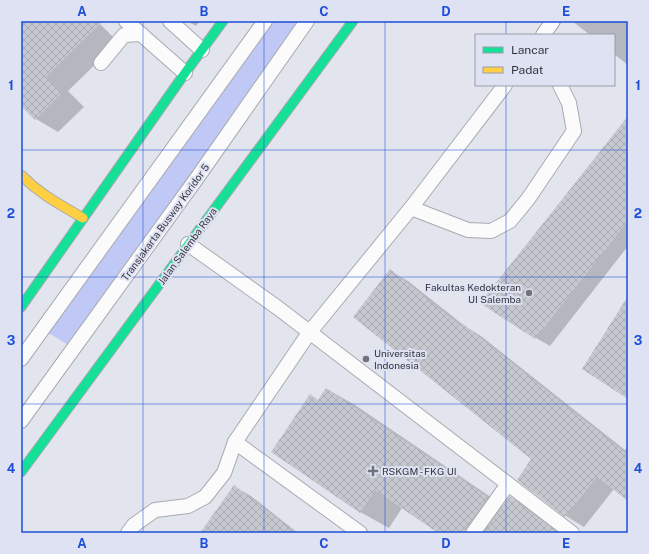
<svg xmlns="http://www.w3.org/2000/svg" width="649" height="554" viewBox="0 0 649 554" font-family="'Public Sans',sans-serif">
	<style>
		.green { fill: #c0c8f6 }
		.shadow { fill: #0003 }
		.building { fill: url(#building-cross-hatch) }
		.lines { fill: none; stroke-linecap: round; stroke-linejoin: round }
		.lane-casing { stroke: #a8aab1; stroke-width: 16 }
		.fast-casing { stroke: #a8aab1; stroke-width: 11 }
		.slow-casing { stroke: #a8aab1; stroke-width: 11 }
		.lane { stroke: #fbfbfc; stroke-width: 14 }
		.fast { stroke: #16e098; stroke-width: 9 }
		.slow { stroke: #ffcf43; stroke-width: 9 }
		.grid { fill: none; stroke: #1d4ed8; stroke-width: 1; stroke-opacity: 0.55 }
		.poi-dot { fill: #71737a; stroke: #dee2f3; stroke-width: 1.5 }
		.labels { text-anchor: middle; stroke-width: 4; stroke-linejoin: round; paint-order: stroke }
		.street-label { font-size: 10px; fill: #34353c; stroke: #dee2f3 }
		.poi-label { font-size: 10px; fill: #34353c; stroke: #dee2f3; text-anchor: start }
		.neatline { fill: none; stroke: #1d4ed8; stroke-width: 1.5 }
		.grid-label { font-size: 13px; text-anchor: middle; font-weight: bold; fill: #1d4ed8 }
	</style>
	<defs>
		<pattern id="building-cross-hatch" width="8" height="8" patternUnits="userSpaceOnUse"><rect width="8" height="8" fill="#c6c8cf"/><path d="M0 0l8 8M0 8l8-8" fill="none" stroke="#abacb3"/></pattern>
	</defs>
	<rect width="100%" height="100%" fill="#e3e5ee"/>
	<path class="green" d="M265 21H307L73 348 42 329Z"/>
	<g class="shadow">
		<path d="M21 21H97L118 42 68 91 84 107 58 132 36 119 21 104Z"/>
		<path d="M187 21H200L196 26Z"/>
		<path d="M572 21H628V65L614 54V35H590Z"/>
		<path d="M628 117V246L550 346 536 338Z"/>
		<path d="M390 271 408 281 466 327 481 336 625 450 628 447V500L614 489 584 527 566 516 518 480 533 459Z"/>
		<path d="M327 389 355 405 504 506 510 497 539 514 564 533H439L402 508 389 528 360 512 319 401Z"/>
		<path d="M235 487 251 496 298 533H201Z"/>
	</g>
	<g class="building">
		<path d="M21 21H103L46 77 62 93 35 120 21 106Z"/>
		<path d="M628 116V221L535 339 480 303Z"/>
		<path d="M390 269 461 326 463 324 628 455V501L597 477 565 517 517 480 531 459 353 317Z"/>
		<path d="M628 296V399L582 369Z"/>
		<path d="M326 388 488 497 466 528 465 533H438L375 490 360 513 271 452 310 394 318 400Z"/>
		<path d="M234 485 296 533H200Z"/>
		<path d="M510 496 555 530 553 533H483Z"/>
	</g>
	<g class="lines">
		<defs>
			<g id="lane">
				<path d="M126 21 185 73"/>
				<path d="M170 21 202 50"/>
				<path d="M543 35 553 21"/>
				<path d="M101 63 124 35 141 34"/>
				<path d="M411 208 468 230 491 231 510 221 528 199 574 131 569 103 560 85"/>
				<path d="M188 244 222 268 278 308 572 533"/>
				<path d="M21 359 265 21"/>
				<path d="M21 421 197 178 307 21"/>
				<path d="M235 442 360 533"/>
				<path d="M128 533 134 525 155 510 188 506 205 497 224 473 235 442 309 333 411 208 505 85"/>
				<path d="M473 533 508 484"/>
			</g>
			<g id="fast">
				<path d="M21 307 185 73 223 21"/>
				<path d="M21 472 353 21"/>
			</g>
			<path id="slow" d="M21 175C41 195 59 204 83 218"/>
		</defs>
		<use href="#lane" class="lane-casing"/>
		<use href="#fast" class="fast-casing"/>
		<use href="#slow" class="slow-casing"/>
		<use href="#lane" class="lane"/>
		<use href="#fast" class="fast"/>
		<use href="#slow" class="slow"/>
	</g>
	<path class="grid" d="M143 21V533M264 21V533M385 21V533M506 21V35M506 85V533M21 150H628M21 277H628M21 404H628"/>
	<g class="poi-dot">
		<circle cx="529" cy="293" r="4"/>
		<circle cx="366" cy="359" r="4"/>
		<path d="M371 465h4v4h4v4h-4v4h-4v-4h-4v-4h4z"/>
	</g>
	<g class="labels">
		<g class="street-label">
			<text transform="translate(165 222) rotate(-54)" y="4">Transjakarta Busway Koridor 5</text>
			<text transform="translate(187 246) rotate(-54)" y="4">Jalan Salemba Raya</text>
		</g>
		<g class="poi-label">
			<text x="521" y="291" text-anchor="end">Fakultas Kedokteran<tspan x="521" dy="12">UI Salemba</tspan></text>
			<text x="374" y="357">Universitas<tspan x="374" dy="12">Indonesia</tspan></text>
			<text x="382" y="475">RSKGM - FKG UI</text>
		</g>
	</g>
	<rect width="649" height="554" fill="none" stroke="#dee2f3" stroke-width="44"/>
	<rect x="475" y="34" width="140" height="52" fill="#dee2f3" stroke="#9a9daa"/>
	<rect x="483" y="47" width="20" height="6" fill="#16e098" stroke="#9a9daa"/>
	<text x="511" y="54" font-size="12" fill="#34353c">Lancar</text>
	<rect x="483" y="67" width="20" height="6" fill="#ffcf43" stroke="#9a9daa"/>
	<text x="511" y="74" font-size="12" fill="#34353c">Padat</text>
	<rect x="22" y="22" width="605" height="510" class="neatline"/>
	<g class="grid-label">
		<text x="82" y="16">A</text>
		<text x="204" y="16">B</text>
		<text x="324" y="16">C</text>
		<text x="446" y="16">D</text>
		<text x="566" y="16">E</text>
		<text x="11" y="90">1</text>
		<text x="638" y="90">1</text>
		<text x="11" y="218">2</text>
		<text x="638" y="218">2</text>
		<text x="11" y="345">3</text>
		<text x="638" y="345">3</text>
		<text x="11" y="473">4</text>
		<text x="638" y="473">4</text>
		<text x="82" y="548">A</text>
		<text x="204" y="548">B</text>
		<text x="324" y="548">C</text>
		<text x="446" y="548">D</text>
		<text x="566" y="548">E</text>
	</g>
</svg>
